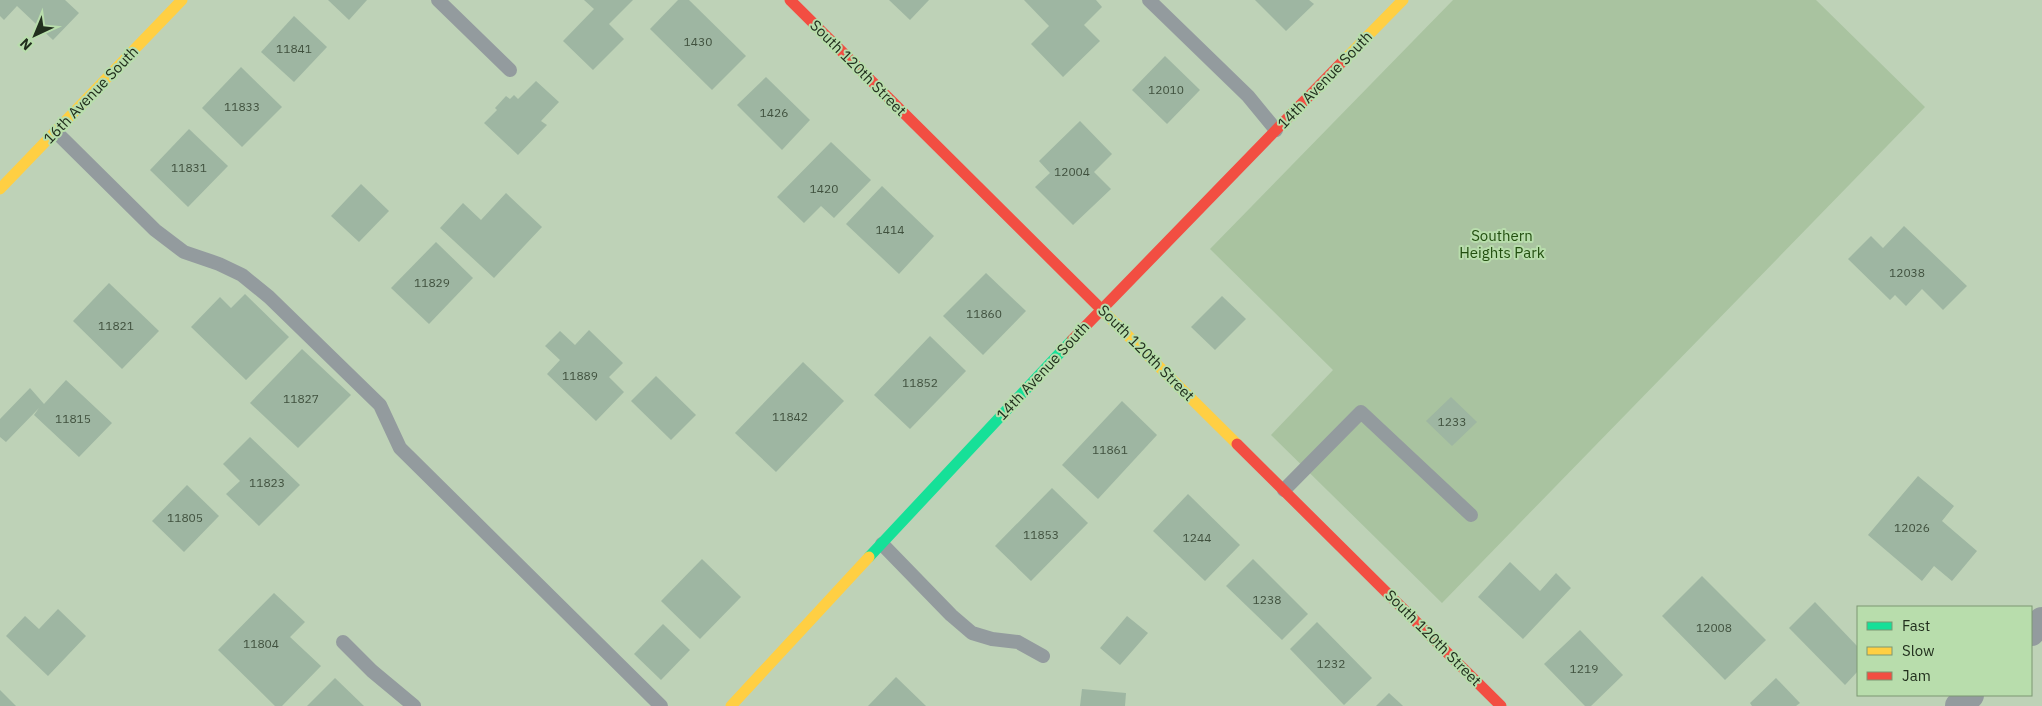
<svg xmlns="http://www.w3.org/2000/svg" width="2042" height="706" viewBox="0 0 2042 706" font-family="'IBM Plex Sans',sans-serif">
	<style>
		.green { fill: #a9c3a0 }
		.building { fill: #9eb6a2 }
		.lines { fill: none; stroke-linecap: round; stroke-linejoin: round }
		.lane { stroke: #939b9e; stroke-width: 14 }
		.street { stroke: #939b9e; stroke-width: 28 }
		.fast { stroke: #16e098; stroke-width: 11 }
		.slow { stroke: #ffcf43; stroke-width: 11 }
		.jam { stroke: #f24e42; stroke-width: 11 }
		.labels { text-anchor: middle; stroke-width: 4; stroke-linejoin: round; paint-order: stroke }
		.number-label { font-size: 12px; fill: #40513e }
		.street-label { font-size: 15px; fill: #212f1d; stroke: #b8ddac }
		.park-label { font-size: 15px; fill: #224f0f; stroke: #b8ddac }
	</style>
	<rect width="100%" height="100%" fill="#bed2b7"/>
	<path class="green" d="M1453 0H1816L1925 107 1442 603 1271 435 1333 370 1210 249Z"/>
	<g class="building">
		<path d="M0 0H65L79 13 53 40 17 6 4 20 0 16Z"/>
		<path d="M328 0H367L349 20Z"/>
		<path d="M584 0H633L609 24 624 39 593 70 563 41 594 9Z"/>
		<path d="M678 0H689L746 56 712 90 650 29Z"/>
		<path d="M889 0H929L910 20Z"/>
		<path d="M1024 0H1096L1102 7 1084 25 1100 41 1063 77 1031 44 1049 26Z"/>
		<path d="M1255 0H1309L1314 4 1286 31Z"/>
		<path d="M294 16 327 47 294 82 261 52Z"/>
		<path d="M1165 56 1200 90 1167 124 1132 90Z"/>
		<path d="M241 67 282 107 242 147 202 108Z"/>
		<path d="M766 77 810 120 782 150 737 105Z"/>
		<path d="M536 81 559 102 541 121 547 125 518 155 484 123 497 110 495 108 506 96 510 99 514 95 518 99Z"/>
		<path d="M1080 121 1112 154 1094 172 1111 189 1073 225 1035 187 1050 173 1039 161Z"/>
		<path d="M189 129 228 166 188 207 150 170Z"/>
		<path d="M831 142 871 180 834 218 821 206 804 223 777 197Z"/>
		<path d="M361 184 389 211 359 242 331 216Z"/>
		<path d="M882 186 934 236 899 274 846 224Z"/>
		<path d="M506 193 542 227 494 278 440 228 463 203 481 220Z"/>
		<path d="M1904 226 1967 286 1943 310 1922 289 1906 306 1895 295 1890 300 1848 259 1871 236 1883 248Z"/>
		<path d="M436 242 473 278 429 324 391 288Z"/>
		<path d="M986 273 1026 311 983 355 943 316Z"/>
		<path d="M109 283 159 331 122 369 73 321Z"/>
		<path d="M245 294 289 337 246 380 191 327 220 297 231 308Z"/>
		<path d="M1222 296 1246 319 1215 350 1191 327Z"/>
		<path d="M589 330 623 363 609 377 624 392 596 421 547 374 560 360 545 346 560 331 575 345Z"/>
		<path d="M930 336 966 371 910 429 874 395Z"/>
		<path d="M302 349 351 395 298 448 250 403Z"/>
		<path d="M803 362 844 401 776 472 735 433Z"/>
		<path d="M656 376 696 415 671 440 631 401Z"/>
		<path d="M66 380 112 423 79 457 34 415 39 408 6 442 0 437V419L30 388 44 404Z"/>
		<path d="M1451 397 1477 422 1452 446 1426 421Z"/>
		<path d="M1122 401 1157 435 1098 499 1062 465Z"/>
		<path d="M250 437 300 485 259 526 226 494 240 481 223 464Z"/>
		<path d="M1918 476 1954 506 1942 521 1977 551 1952 581 1934 566 1922 581 1868 535Z"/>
		<path d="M187 485 219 516 184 552 152 521Z"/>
		<path d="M1052 488 1088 523 1031 581 995 546Z"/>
		<path d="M1188 494 1240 545 1205 581 1153 531Z"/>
		<path d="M702 559 741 597 700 639 661 601Z"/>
		<path d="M1253 559 1308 614 1282 640 1226 586Z"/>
		<path d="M1510 562 1540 591 1556 573 1571 588 1523 639 1478 597Z"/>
		<path d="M1702 576 1766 640 1725 680 1662 616Z"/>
		<path d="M274 593 305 622 290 637 321 666 282 706H275L218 650Z"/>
		<path d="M1815 602 1858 647V671L1845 685 1789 628Z"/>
		<path d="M58 609 86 636 48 676 6 636 25 616 39 629Z"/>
		<path d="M1127 616 1148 633 1120 665 1100 648Z"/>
		<path d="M1317 622 1372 678 1344 705 1290 649Z"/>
		<path d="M663 624 690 650 661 680 634 654Z"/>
		<path d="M1580 630 1623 675 1591 706H1585L1544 664Z"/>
		<path d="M896 677 926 706H868Z"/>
		<path d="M335 678 364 706H307Z"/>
		<path d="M1776 678 1800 703 1796 706H1752L1750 703Z"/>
		<path d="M1082 689 1126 693 1125 706H1080Z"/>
		<path d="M0 690 16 706H0Z"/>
		<path d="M1389 693 1401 704 1403 706H1376Z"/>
	</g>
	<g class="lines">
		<g class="lane">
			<path d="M438 0 510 70"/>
			<path d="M1149 0 1248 96 1276 130"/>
			<path d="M56 132 155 230 184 252 219 264 242 275 269 297 380 405 400 448 661 706"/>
			<path d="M1284 490 1361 412 1471 515"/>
			<path d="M882 544 951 615 972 633 992 639 1018 642 1043 656"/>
			<path d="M343 642 372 671 414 706"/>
		</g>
		<g class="street">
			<path d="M2031 632 2042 621"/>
			<path d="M1959 706 1970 695"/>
		</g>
		<path class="fast" d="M869 557 1072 340"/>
		<g class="slow">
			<path d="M1345 59 1403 0"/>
			<path d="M0 189 182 0"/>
			<path d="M1097 305 1237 444"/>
			<path d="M731 706 869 557"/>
		</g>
		<g class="jam">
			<path d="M790 0 1097 305"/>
			<path d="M1072 340 1345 59"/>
			<path d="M1237 444 1501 706"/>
		</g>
	</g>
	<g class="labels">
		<g class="number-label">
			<text x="698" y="46">1430</text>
			<text x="294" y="53">11841</text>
			<text x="1166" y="94">12010</text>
			<text x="242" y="111">11833</text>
			<text x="774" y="117">1426</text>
			<text x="189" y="172">11831</text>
			<text x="1072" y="176">12004</text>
			<text x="824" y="193">1420</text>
			<text x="890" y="234">1414</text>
			<text x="1907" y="277">12038</text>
			<text x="432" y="287">11829</text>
			<text x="984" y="318">11860</text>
			<text x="116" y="330">11821</text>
			<text x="580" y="380">11889</text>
			<text x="920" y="387">11852</text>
			<text x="301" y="403">11827</text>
			<text x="790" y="421">11842</text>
			<text x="73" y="423">11815</text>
			<text x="1452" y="426">1233</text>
			<text x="1110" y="454">11861</text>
			<text x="267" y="487">11823</text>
			<text x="185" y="522">11805</text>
			<text x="1912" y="532">12026</text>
			<text x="1041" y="539">11853</text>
			<text x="1197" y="542">1244</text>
			<text x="1267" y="604">1238</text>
			<text x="1714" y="632">12008</text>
			<text x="261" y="648">11804</text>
			<text x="1331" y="668">1232</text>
			<text x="1584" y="673">1219</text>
		</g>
		<g class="street-label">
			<text transform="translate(858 68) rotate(45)" y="5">South 120th Street</text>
			<text transform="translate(1325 80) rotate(-46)" y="5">14th Avenue South</text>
			<text transform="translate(91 95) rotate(-46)" y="5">16th Avenue South</text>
			<text transform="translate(1146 353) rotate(45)" y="5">South 120th Street</text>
			<text transform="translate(1043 371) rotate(-47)" y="5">14th Avenue South</text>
			<text transform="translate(1433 638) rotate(45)" y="5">South 120th Street</text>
		</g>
		<g class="park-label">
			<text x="1502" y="241">Southern<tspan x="1502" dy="17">Heights Park</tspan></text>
		</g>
	</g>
	<rect x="1857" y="606" width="175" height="90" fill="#b8ddac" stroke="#7c9773"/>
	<rect x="1867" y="622" width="25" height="8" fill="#16e098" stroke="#7c9773"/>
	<text x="1902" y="631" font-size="15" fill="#212f1d">Fast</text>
	<rect x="1867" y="647" width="25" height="8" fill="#ffcf43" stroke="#7c9773"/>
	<text x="1902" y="656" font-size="15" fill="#212f1d">Slow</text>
	<rect x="1867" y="672" width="25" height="8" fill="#f24e42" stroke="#7c9773"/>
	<text x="1902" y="681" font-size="15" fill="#212f1d">Jam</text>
	<g transform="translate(35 35) rotate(224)" stroke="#b8ddac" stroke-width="4" paint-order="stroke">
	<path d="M0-4L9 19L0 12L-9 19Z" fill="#212f1d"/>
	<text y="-8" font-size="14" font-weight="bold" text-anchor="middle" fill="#212f1d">N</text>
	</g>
</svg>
